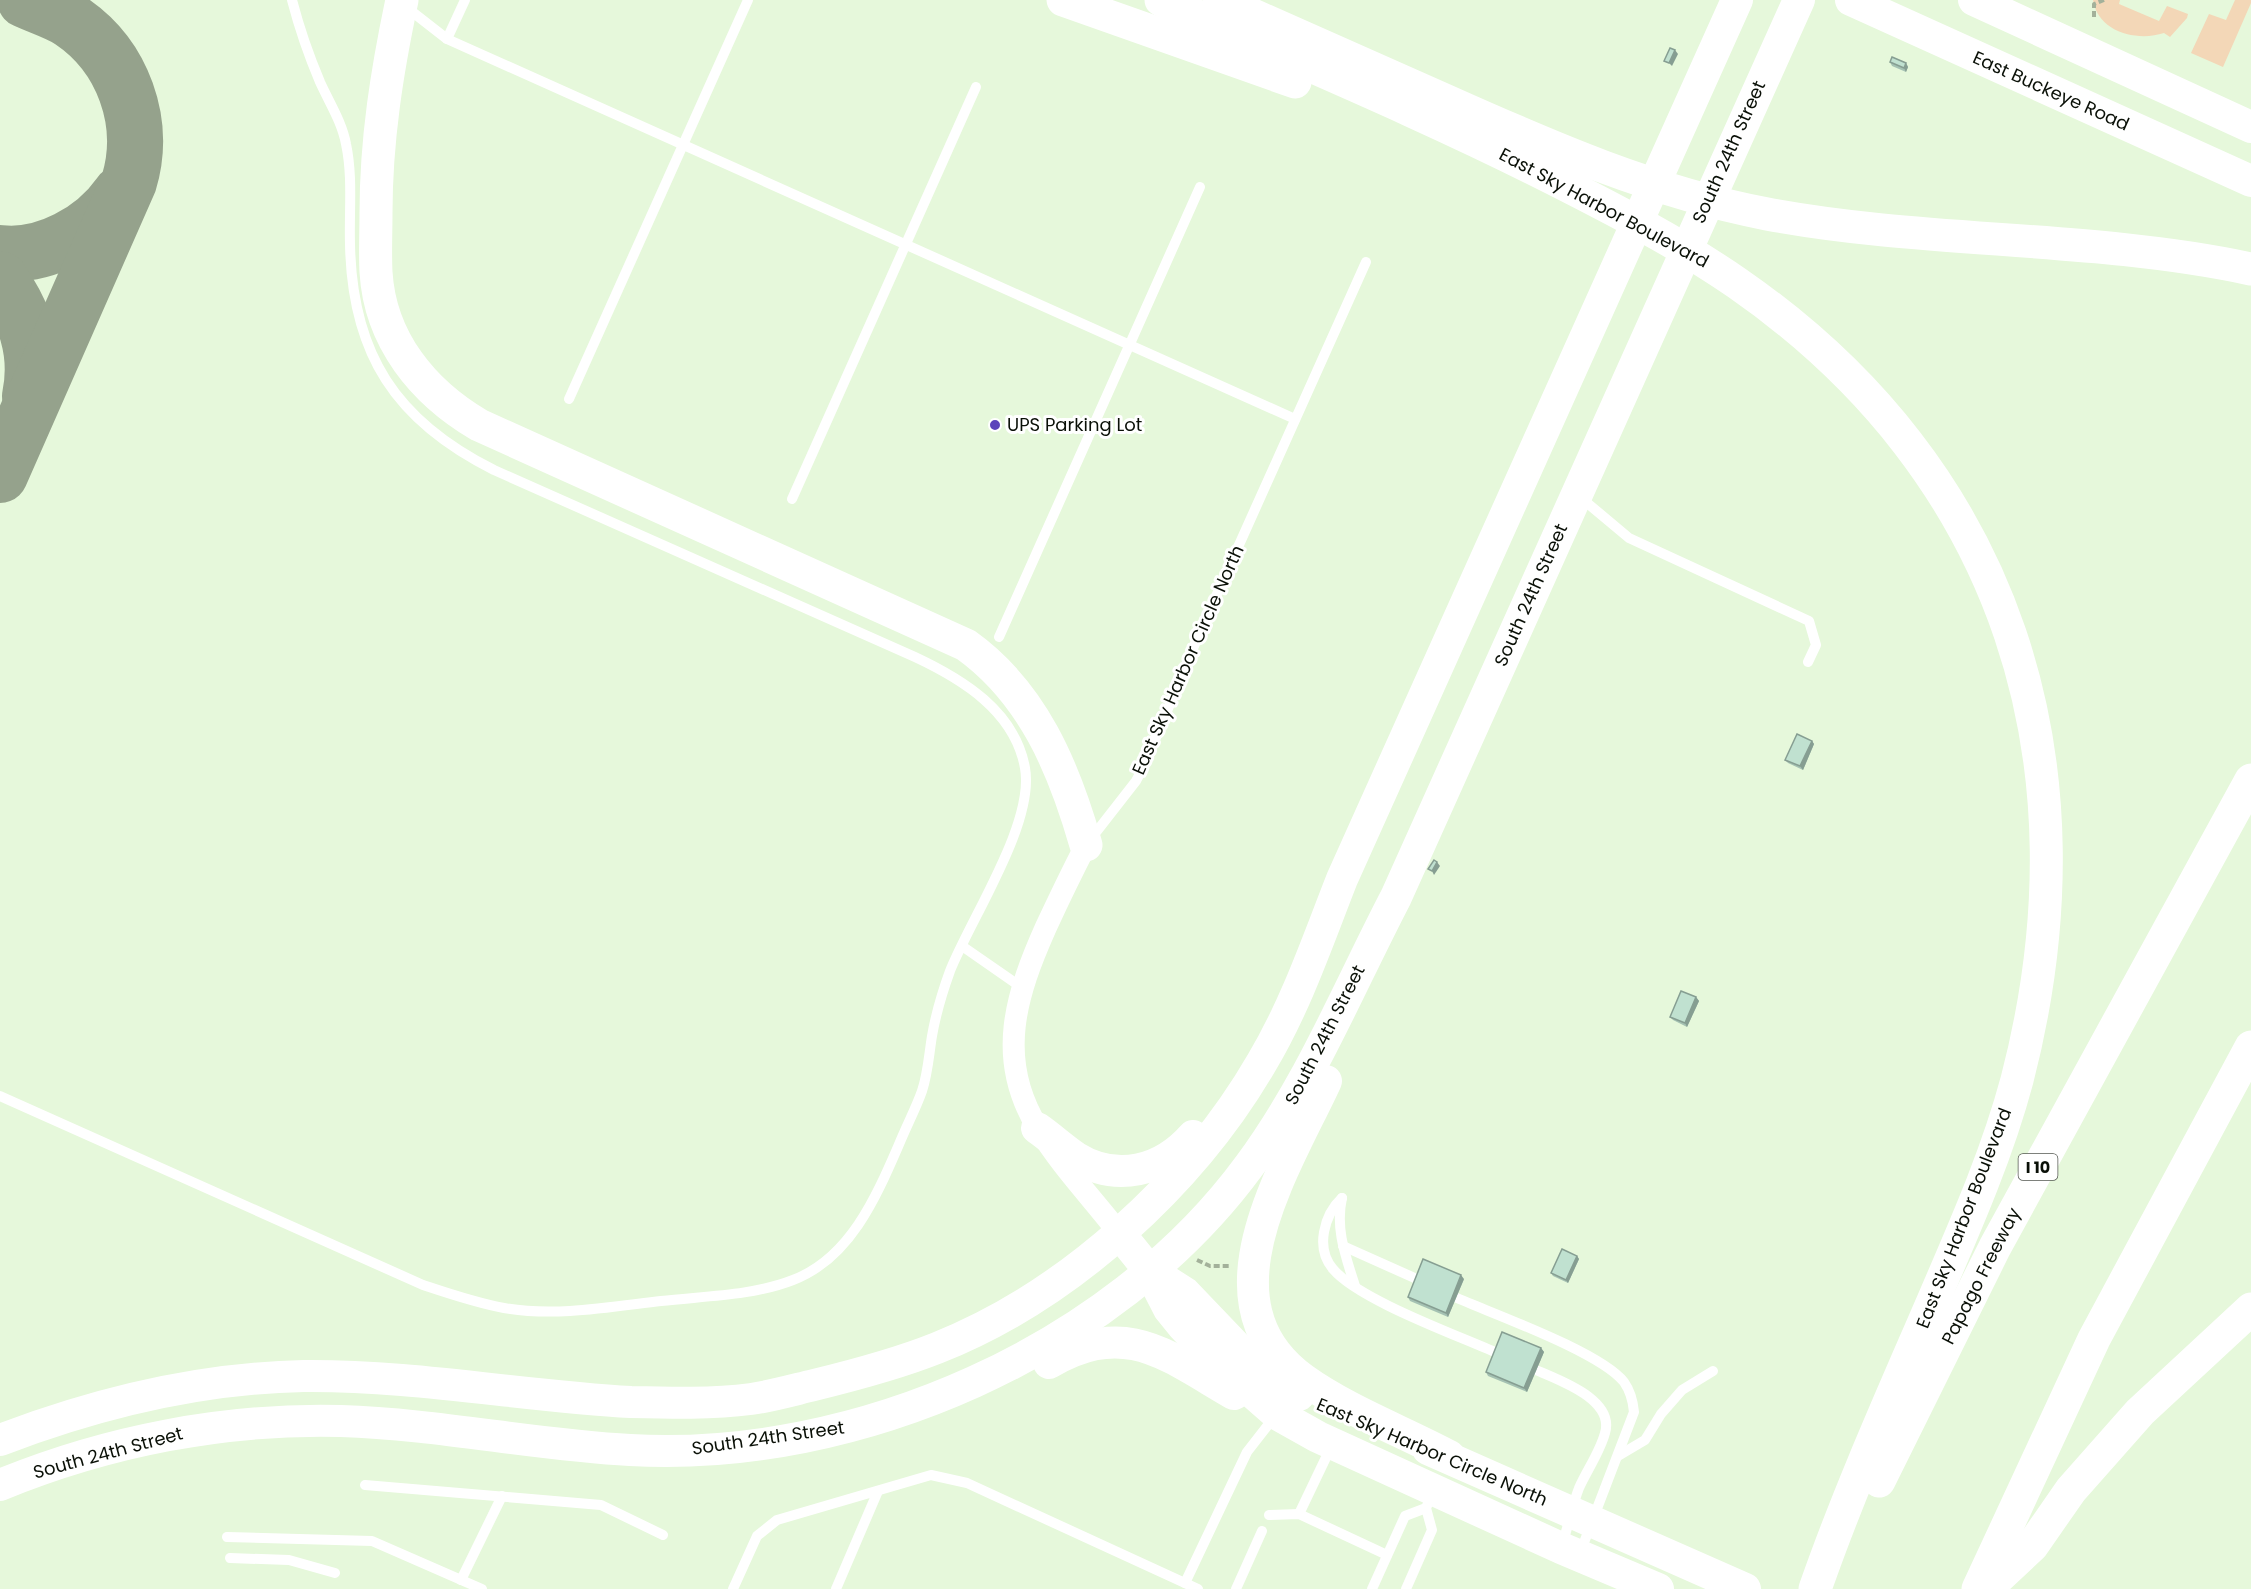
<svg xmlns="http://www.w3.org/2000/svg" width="2251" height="1589" viewBox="0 0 2251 1589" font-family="Poppins,sans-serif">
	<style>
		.green { fill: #f3d7b7 }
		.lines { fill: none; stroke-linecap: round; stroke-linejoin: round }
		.taxiway { stroke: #95a28c; stroke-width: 56 }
		.path { stroke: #a3b19a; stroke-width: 4; stroke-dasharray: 6 3; stroke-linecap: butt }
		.lane { stroke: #fff; stroke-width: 10 }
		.street { stroke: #fff; stroke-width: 22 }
		.secondary { stroke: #fff; stroke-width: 32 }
		.highway { stroke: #fff; stroke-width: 33 }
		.wall { fill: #a5c2b3 }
		.shaded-wall { fill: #869e92 }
		.building { fill: #c0e1d0; stroke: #869e92; stroke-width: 1.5 }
		.poi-dot { fill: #5c43bb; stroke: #fff; stroke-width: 2 }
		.labels { text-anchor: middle; stroke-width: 6; stroke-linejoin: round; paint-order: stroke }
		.shield { fill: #fff; stroke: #545851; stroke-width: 1.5 }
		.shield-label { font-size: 16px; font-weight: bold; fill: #0a1007 }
		.street-label { font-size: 18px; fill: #0a1007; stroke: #fff }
		.poi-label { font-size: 18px; fill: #0a1007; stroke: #fff; text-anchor: start }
	</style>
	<rect width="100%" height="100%" fill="#e6f8db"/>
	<g class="green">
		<path d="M2093 0H2120L2119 4 2159 21 2167 6 2188 14 2187 18 2170 37 2164 33C2137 42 2098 32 2093 0Z"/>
		<path d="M2235 0H2251V3L2223 67 2191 53 2209 14 2226 20Z"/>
	</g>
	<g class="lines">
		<g class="taxiway">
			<path d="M0 253C45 258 94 231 120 194"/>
			<path d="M0 279C25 314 39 352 30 396"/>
			<path d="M0 475 129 182C147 122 123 56 71 21 57 12 40 7 25 0"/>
		</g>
		<g class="path">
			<path d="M2094 17V4L2104 0"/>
			<path d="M1197 1260 1210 1266H1230"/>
		</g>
		<g class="lane">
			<path d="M406 7 447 39 1295 419"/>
			<path d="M447 39 465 0"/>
			<path d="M569 399 748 0"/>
			<path d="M1580 497 1629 538 1809 621 1816 645 1808 662"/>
			<path d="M792 499 976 87"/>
			<path d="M999 637 1200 187"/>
			<path d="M1090 840 1136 781 1145 764 1199 634 1366 262"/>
			<path d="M962 946 1021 987"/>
			<path d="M0 1096 423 1285C450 1294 476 1303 504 1308 555 1317 610 1307 661 1301 704 1296 752 1296 793 1280 851 1258 877 1195 900 1142 907 1125 916 1108 922 1091 928 1073 929 1054 932 1036 936 1013 942 993 950 971 971 918 1035 823 1025 768 1015 711 962 679 915 657L494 470C396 421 352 354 350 244 349 210 353 177 346 144 342 122 329 102 320 82 309 56 299 27 292 0"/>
			<path d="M1342 1198C1324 1215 1315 1248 1333 1269 1359 1300 1457 1335 1497 1353"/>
			<path d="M1342 1198C1335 1229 1346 1257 1355 1286"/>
			<path d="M1343 1246 1419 1280"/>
			<path d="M1457 1298C1496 1315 1600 1352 1624 1382 1631 1392 1633 1401 1634 1412L1580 1553"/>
			<path d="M1536 1370C1558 1380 1615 1399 1605 1433 1600 1452 1587 1470 1579 1488 1572 1506 1568 1527 1562 1545"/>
			<path d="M1618 1456 1645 1440 1661 1414 1682 1390 1713 1371"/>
			<path d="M365 1485 601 1505 663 1535"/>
			<path d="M1299 1514 1331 1447"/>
			<path d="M1269 1515 1299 1514 1387 1555"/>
			<path d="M227 1537 372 1541 482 1589"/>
			<path d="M230 1558 289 1560 335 1573"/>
			<path d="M461 1580 502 1496"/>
			<path d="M1185 1583 1247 1452 1275 1416"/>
			<path d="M733 1589 757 1536 777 1520 931 1475 967 1483 1198 1589"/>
			<path d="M836 1589 878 1491"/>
			<path d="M1236 1589 1262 1531"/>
			<path d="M1372 1589 1405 1516 1426 1508"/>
			<path d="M1406 1589 1432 1530 1426 1508 1433 1492"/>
		</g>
		<path class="street" d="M1086 845C1072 872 1059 899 1046 927 1016 994 995 1059 1038 1128 1061 1166 1092 1198 1119 1233"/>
		<g class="secondary">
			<path d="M1851 0 2251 181"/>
			<path d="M1974 0 2251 127"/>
			<path d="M1326 1081C1286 1168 1197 1302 1303 1379 1346 1410 1402 1431 1449 1456"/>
			<path d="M1037 1128C1050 1137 1062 1148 1075 1157 1117 1183 1162 1171 1193 1136"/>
			<path d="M1119 1233 1149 1270 1169 1309 1182 1325 1213 1358 1277 1414 1318 1437 1561 1548 1658 1589"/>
			<path d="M1149 1270 1185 1293 1251 1362 1299 1395"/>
			<path d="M1049 1363C1126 1318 1166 1355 1234 1394"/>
			<path d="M0 1440C97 1403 200 1378 304 1376 414 1375 522 1396 631 1402 671 1403 712 1404 751 1399 772 1396 793 1390 814 1385 855 1375 897 1364 937 1348 1068 1296 1192 1183 1262 1062 1296 1005 1318 940 1342 879L1737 0"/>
			<path d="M1428 1449 1745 1589"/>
			<path d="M0 1485C107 1441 225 1418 341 1421 438 1424 534 1445 630 1450 857 1463 1114 1350 1249 1166 1311 1082 1348 989 1396 897L1799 0"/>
		</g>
		<g class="highway">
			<path d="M402 0C387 71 376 140 376 213 376 232 375 253 376 272 380 340 423 392 479 425L966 645C1033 693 1064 768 1086 845"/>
			<path d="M1063 0 1295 82"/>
			<path d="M1161 0C1293 59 1426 114 1554 179 1617 211 1679 243 1737 283 2010 472 2099 764 2017 1080 1998 1151 1968 1220 1939 1287 1896 1387 1851 1486 1815 1589"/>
			<path d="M1219 0C1295 34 1371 68 1447 101 1552 148 1653 192 1767 214 1927 244 2092 235 2251 269"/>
			<path d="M1879 1481 1995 1247 2251 780"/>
			<path d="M1978 1589 2094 1339 2251 1047"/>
			<path d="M1986 1589 2032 1546 2071 1490 2140 1412 2251 1309"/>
		</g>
	</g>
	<g class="wall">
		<path d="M1890 62 1906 63 1908 67 1906 72 1892 66Z"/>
		<path d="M1812 741 1814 744 1803 770 1788 763 1785 760Z"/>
		<path d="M1696 997 1699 1001 1687 1027 1673 1020 1670 1017Z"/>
		<path d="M1577 1256 1579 1259 1568 1283 1553 1276 1551 1273Z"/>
		<path d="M1464 1279 1448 1317 1410 1301 1408 1297Z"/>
		<path d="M1541 1348 1544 1352 1527 1392 1488 1376 1486 1372Z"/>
	</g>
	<g class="shaded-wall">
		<path d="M1675 50 1678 54 1672 66 1669 63Z"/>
		<path d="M1906 63 1908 67 1906 72 1904 68Z"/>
		<path d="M1812 741 1814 744 1803 770 1800 766Z"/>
		<path d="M1437 862 1440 866 1434 875 1432 871Z"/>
		<path d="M1696 997 1699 1001 1687 1027 1685 1023Z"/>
		<path d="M1577 1256 1579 1259 1568 1283 1566 1280Z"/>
		<path d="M1461 1275 1464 1279 1448 1317 1446 1313Z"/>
		<path d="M1541 1348 1544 1352 1527 1392 1524 1388Z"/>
	</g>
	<g class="building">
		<path d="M1670 48 1675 50 1669 63 1664 61Z"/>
		<path d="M1892 57 1906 63 1904 68 1890 62Z"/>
		<path d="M1797 734 1812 741 1800 766 1785 760Z"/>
		<path d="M1434 860 1437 862 1432 871 1428 869Z"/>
		<path d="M1681 991 1696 997 1685 1023 1670 1017Z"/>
		<path d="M1562 1249 1577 1256 1566 1280 1551 1273Z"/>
		<path d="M1423 1259 1461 1275 1446 1313 1408 1297Z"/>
		<path d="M1502 1332 1541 1348 1524 1388 1486 1372Z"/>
	</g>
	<circle class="poi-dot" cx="995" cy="425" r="6"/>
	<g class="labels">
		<rect class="shield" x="2018.5" y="1154" width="39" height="26" rx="4.5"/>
		<g class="shield-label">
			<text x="2038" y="1173">I 10</text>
		</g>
		<g class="street-label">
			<text transform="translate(2051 91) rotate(24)" y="6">East Buckeye Road</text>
			<text transform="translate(1729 152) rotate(-66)" y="6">South 24th Street</text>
			<text transform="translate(1604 208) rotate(28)" y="6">East Sky Harbor Boulevard</text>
			<text transform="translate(1531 595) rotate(-66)" y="6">South 24th Street</text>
			<text transform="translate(1188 660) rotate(-66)" y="6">East Sky Harbor Circle North</text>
			<text transform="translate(1325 1035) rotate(-63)" y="6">South 24th Street</text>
			<text transform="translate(1964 1218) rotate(-69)" y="6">East Sky Harbor Boulevard</text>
			<text transform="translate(1981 1276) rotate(-63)" y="6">Papago Freeway</text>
			<text transform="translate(768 1438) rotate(-8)" y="6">South 24th Street</text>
			<text transform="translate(1432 1452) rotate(23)" y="6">East Sky Harbor Circle North</text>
			<text transform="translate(108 1453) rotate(-15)" y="6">South 24th Street</text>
		</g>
		<g class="poi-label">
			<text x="1007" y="431">UPS Parking Lot</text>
		</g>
	</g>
</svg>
